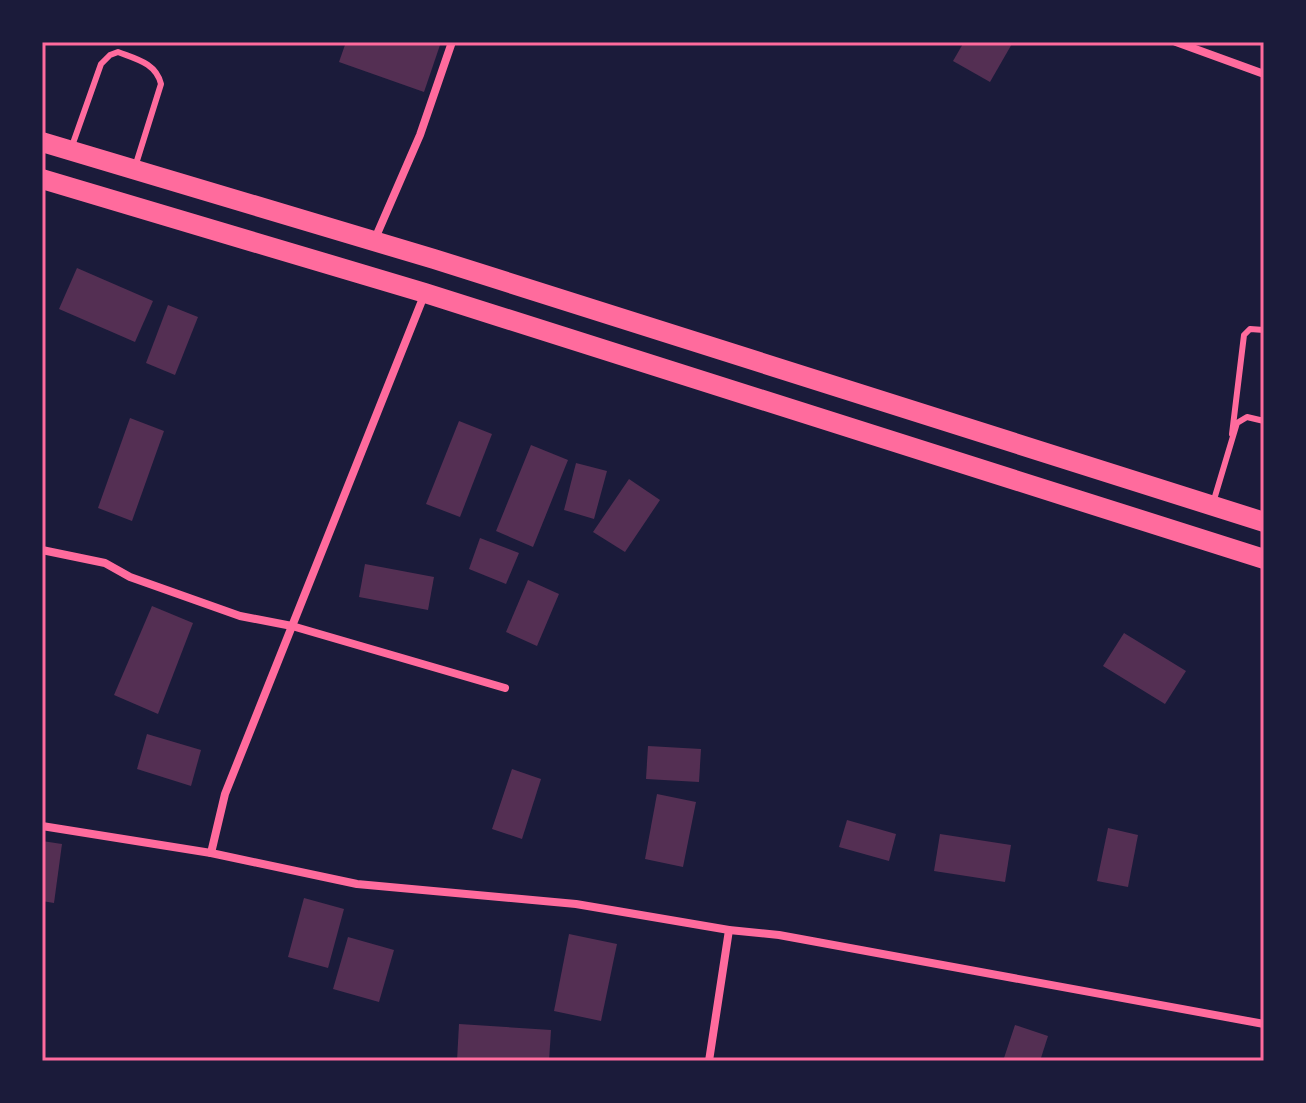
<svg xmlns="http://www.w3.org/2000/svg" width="1306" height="1103" viewBox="0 0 1306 1103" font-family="Quicksand,sans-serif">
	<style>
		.building { fill: #542f53 }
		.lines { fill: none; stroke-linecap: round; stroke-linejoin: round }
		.service { stroke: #ff6b9d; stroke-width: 6 }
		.minor { stroke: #ff6b9d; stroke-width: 8 }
		.trunk { stroke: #ff6b9d; stroke-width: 20 }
		.neatline { fill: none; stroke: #ff6b9d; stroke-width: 3 }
	</style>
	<rect width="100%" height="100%" fill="#1b1b3a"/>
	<g class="building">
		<path d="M346 42H431L440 45 424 92 339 62Z"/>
		<path d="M964 42H1013L990 82 953 61Z"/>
		<path d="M77 268 153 301 135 342 59 309Z"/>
		<path d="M168 305 198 317 175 375 146 363Z"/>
		<path d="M130 418 164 431 132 521 98 508Z"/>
		<path d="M459 421 492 434 460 517 426 504Z"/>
		<path d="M531 445 568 460 533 547 496 531Z"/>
		<path d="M576 463 607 471 594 519 564 510Z"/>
		<path d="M629 479 660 500 625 552 593 532Z"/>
		<path d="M480 538 519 553 506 584 469 569Z"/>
		<path d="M365 564 434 577 428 610 359 597Z"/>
		<path d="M528 580 559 594 537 646 506 632Z"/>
		<path d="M152 606 193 623 158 714 114 695Z"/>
		<path d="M1124 633 1186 671 1165 704 1103 666Z"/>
		<path d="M147 734 201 750 191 786 137 769Z"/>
		<path d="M648 746 701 749 699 782 646 779Z"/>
		<path d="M512 769 541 779 522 839 492 829Z"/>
		<path d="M657 794 696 802 683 867 645 859Z"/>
		<path d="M847 820 896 834 889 861 839 847Z"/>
		<path d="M1108 828 1138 835 1128 887 1097 881Z"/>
		<path d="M940 834 1011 845 1005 882 934 871Z"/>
		<path d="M42 841 62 844 54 903 42 901Z"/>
		<path d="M304 898 344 909 328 968 288 957Z"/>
		<path d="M569 934 617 944 601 1021 554 1011Z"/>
		<path d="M348 937 394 950 379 1002 333 989Z"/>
		<path d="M459 1024 551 1030 549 1061H457Z"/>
		<path d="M1015 1025 1048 1036 1040 1061H1003Z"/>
	</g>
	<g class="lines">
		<g class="service">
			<path d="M72 146 101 64 110 55 118 52C136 59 156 63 161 84L135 167"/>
			<path d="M1232 434 1244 335 1250 329 1264 330"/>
			<path d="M1213 503 1237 423 1247 417 1264 421"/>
		</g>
		<g class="minor">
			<path d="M1176 42 1264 74"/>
			<path d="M374 241 420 135 452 42"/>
			<path d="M42 550 105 563 130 577 240 616 292 626 505 688"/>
			<path d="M42 826 211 853 357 884 576 904 729 930 779 935 1264 1024"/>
			<path d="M211 853 225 794 425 293"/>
			<path d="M709 1061 729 930"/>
		</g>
		<g class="trunk">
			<path d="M42 142 434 259 1264 522"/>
			<path d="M42 179 425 293 1264 559"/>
		</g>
	</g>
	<rect width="1306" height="1103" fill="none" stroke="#1b1b3a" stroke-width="88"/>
	<rect x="44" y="44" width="1218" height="1015" class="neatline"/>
</svg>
